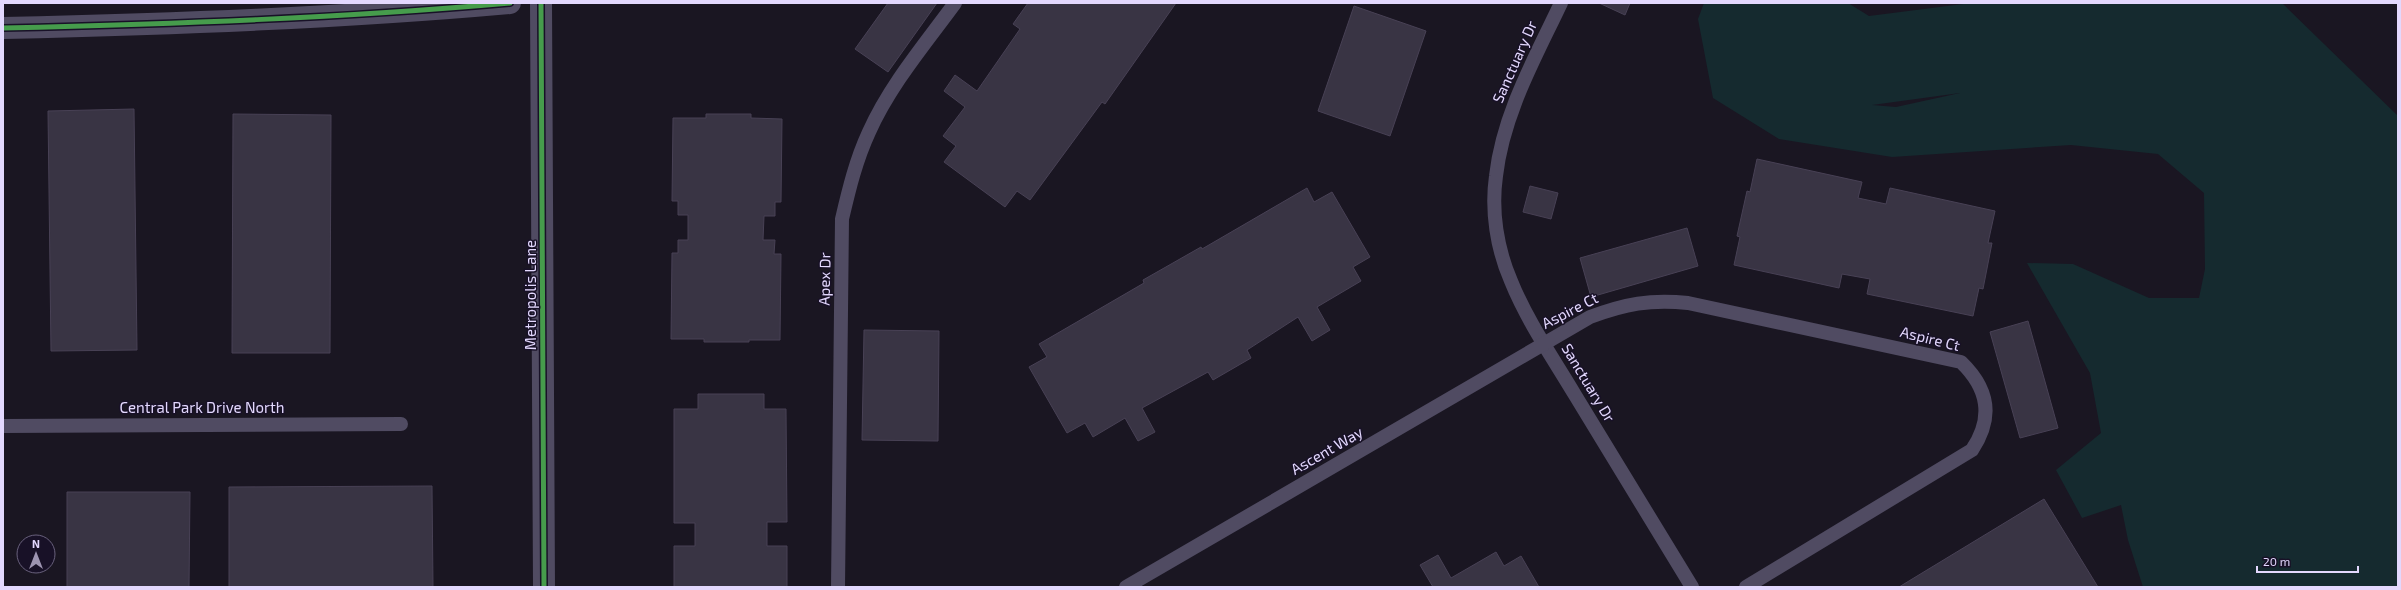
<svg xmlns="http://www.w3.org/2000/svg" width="2401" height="590" viewBox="0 0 2401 590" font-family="'Exo 2',sans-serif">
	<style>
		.green { fill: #152a2f; fill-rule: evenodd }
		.building { fill: #393444; stroke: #484155 }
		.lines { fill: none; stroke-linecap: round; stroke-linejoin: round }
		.service { stroke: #504b62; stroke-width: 14 }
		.minor { stroke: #504b62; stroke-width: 22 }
		.cycleway-casing { stroke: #181127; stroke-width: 8 }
		.cycleway { stroke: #469c4c; stroke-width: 5 }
		.labels { text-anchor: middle; stroke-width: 3; stroke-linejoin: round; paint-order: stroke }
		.street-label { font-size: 15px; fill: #e3d8fe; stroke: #181127 }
	</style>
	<rect width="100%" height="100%" fill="#1a1622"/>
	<path class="green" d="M1704 3H1848L1869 16 1971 3H2282L2398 116V587H2143L2128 540 2121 505 2082 518 2056 470 2101 433 2090 373 2027 263 2073 264 2149 298H2199L2205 269 2204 193 2158 154 2071 145 1892 157 1779 139 1713 98 1698 19ZM1960 93 1896 107 1872 105Z"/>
	<g class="building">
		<path d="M888 3H937L888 72 855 49Z"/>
		<path d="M1028 3H1176L1105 104 1102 102 1030 200 1017 191 1005 207 944 162 956 146 943 136 965 107 944 91 955 75 977 91 1020 29 1013 24Z"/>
		<path d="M1599 3H1630L1625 15Z"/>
		<path d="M1354 6 1426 31 1390 136 1318 111Z"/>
		<path d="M134 109 137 350 51 351 48 111Z"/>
		<path d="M233 114 331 115 330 353H232Z"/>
		<path d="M706 114H751V118L782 119 781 202H775V216H764L763 240H775L774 254H781L780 340H749V342H704V339H671L672 253H678V240H688V215H678V201H672L673 118H706Z"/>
		<path d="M1757 159 1862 182 1858 198 1886 204 1890 188 1995 211 1988 243H1992L1983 289 1979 288 1973 316 1867 294 1870 279 1842 274 1839 288 1734 265 1740 237 1737 236 1747 191 1750 192Z"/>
		<path d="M1530 186 1558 193 1551 219 1523 212Z"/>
		<path d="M1307 188 1314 202 1332 192 1370 257 1353 267 1361 281 1317 307 1330 330 1312 341 1298 317 1247 350 1251 358 1213 380 1208 372 1142 408 1155 432 1138 441 1125 418 1093 437 1085 423 1067 433 1029 367 1047 357 1039 344 1144 283 1143 280 1201 247 1202 249Z"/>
		<path d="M1687 228 1698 266 1591 297 1580 258Z"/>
		<path d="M2028 321 2058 428 2020 438 1990 332Z"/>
		<path d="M864 330 939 331 938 441 862 440Z"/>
		<path d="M698 394H764V409H786L787 522H767V546H787V587H674V546H695V523H674V409H698Z"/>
		<path d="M432 486 433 587H229V487Z"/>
		<path d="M67 492H190L189 587H67Z"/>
		<path d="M2044 499 2098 587H1899Z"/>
		<path d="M1496 552 1504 566 1521 556 1539 587H1433L1420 565 1438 555 1451 578Z"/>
	</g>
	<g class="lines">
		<g class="service">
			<path d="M1561 3C1535 58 1503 114 1496 176 1491 211 1497 249 1511 281 1527 321 1553 358 1575 395 1614 459 1653 523 1692 587"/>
			<path d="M3 426 401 424"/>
			<path d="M838 587 842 219C849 189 856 160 869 132 890 85 925 44 955 3"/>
			<path d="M1126 587 1590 317C1625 304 1650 299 1688 303L1961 362C1988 388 1994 417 1972 450L1746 587"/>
		</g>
		<g class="minor">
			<path d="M541 3 544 587"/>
			<path d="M3 28C172 24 342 18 510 3"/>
		</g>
		<defs>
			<g id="cycleway">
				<path d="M541 3 544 587"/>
				<path d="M3 28C172 24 342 18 510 3"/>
			</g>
		</defs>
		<use href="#cycleway" class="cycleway-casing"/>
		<use href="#cycleway" class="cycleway"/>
	</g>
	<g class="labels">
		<g class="street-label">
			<text transform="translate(1515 62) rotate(-66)" y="5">Sanctuary Dr</text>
			<text transform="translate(825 279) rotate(-89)" y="5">Apex Dr</text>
			<text transform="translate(531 295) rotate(-90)" y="5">Metropolis Lane</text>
			<text transform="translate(1570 311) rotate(-27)" y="5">Aspire Ct</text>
			<text transform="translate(1930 339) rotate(14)" y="5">Aspire Ct</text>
			<text transform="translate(1588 383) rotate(59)" y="5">Sanctuary Dr</text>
			<text x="202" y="413">Central Park Drive North</text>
			<text transform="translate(1327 451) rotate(-30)" y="5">Ascent Way</text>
		</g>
	</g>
	<rect width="2401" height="590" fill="none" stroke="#e3d8fe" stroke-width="8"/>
	<g transform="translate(36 554)"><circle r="19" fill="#181127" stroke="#69617d"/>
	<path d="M0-3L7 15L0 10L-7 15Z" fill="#9d94b1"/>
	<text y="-6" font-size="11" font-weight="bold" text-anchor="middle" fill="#e3d8fe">N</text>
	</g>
	<path d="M2257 566v6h101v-6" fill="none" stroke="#e3d8fe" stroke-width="2"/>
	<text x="2263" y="566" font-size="12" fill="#e3d8fe" stroke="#181127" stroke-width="3" paint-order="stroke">20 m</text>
</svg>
